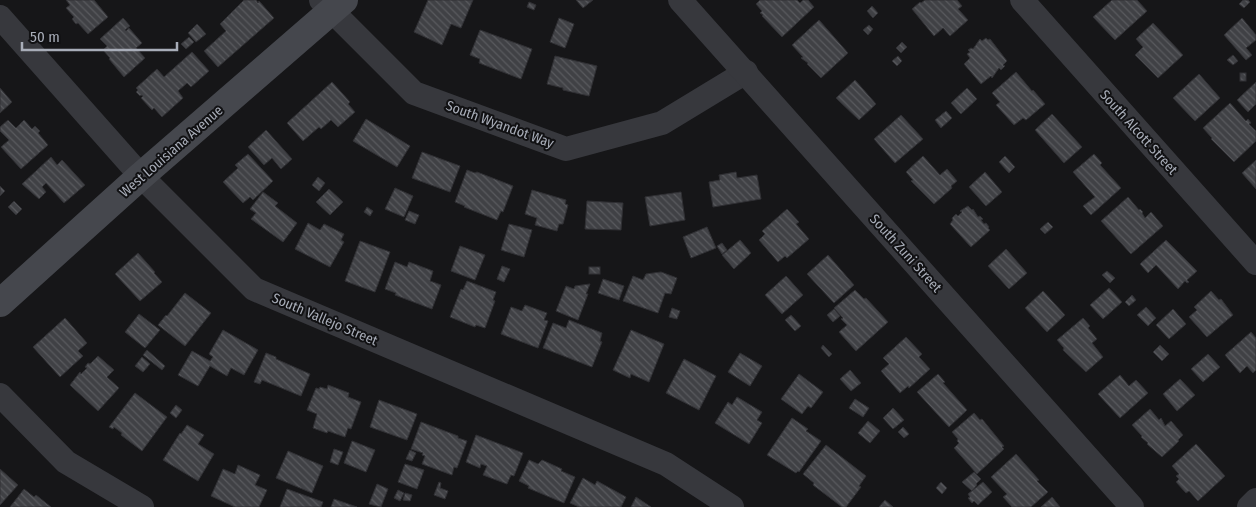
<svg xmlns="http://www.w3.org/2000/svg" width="1256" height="507" viewBox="0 0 1256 507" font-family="'Fira Sans Condensed',sans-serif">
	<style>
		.building { fill: url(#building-back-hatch); stroke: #303034 }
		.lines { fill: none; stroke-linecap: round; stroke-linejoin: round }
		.street { stroke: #37383d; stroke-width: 24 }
		.secondary { stroke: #45474d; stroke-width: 28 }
		.labels { text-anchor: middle; stroke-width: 4; stroke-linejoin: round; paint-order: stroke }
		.street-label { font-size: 14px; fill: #a8adb8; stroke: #111113 }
	</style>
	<defs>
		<pattern id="building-back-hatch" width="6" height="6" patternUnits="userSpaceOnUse" patternTransform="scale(1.25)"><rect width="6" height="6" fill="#404145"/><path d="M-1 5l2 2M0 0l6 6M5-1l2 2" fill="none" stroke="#595a5e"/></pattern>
	</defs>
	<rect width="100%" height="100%" fill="#161618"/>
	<g class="building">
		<path d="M66 0H94L108 17 88 34 78 23 76 24 72 19 74 17 66 8 70 5Z"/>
		<path d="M244 0H256L258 3 259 1 274 18 218 67 204 51 226 31 220 24Z"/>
		<path d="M428 0H473L461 28 451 24 442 45 414 32Z"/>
		<path d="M576 0H593L583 8Z"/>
		<path d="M760 0H797L800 3 803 0H808L814 7 782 37 762 16 763 15 760 13 762 11 756 4Z"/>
		<path d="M925 0H957L962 6 958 9 968 20 950 36 943 28 934 36 912 9 920 2 921 3Z"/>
		<path d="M1112 0H1137L1147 11 1115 40 1093 17Z"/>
		<path d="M1243 0H1248L1250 2 1244 8 1239 4Z"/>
		<path d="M529 2 536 5 534 10 527 7Z"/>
		<path d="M872 6 878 13 873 18 867 11Z"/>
		<path d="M123 18 130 26 125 30 126 31 129 28 142 43 136 48 145 58 124 77 109 59 110 58 103 50 107 46 100 39Z"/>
		<path d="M559 18 574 24 565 48 550 42Z"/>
		<path d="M1242 18 1256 35V40L1246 48 1252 55 1246 60 1224 35Z"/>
		<path d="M819 20 848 53 821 78 807 64 808 63 801 58 803 57 792 45Z"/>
		<path d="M1153 23 1183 55 1158 78 1135 55 1143 47 1136 39Z"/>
		<path d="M197 24 206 34 196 42 188 33Z"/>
		<path d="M869 25 873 29 868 35 863 30Z"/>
		<path d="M480 30 532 49 521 79 479 63 480 59 470 55Z"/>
		<path d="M189 37 194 42 186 49 181 44Z"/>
		<path d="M986 38 988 40 990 39 1007 61 1003 65 1005 66 1001 70 999 68 992 78 991 76 981 84 964 64 970 58 967 54 970 52 968 50 971 48 973 49 980 39 982 41Z"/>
		<path d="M902 42 907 47 901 53 896 48Z"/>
		<path d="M192 52 209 71 191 87 187 83 178 91 183 98 162 117 154 108 152 110 141 98 143 96 141 95 140 96 136 92 138 90 136 88 157 69 164 77Z"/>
		<path d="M1233 55 1238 61 1233 65 1227 60Z"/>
		<path d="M555 56 597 66 589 96 563 90V88L547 84Z"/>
		<path d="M898 56 902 61 897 66 892 61Z"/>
		<path d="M1016 72 1032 91 1033 90 1045 104 1026 120 1023 118 1014 125 996 105 1000 102 992 93Z"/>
		<rect x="1240" y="73" width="6" height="8"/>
		<path d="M1199 74 1220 98 1195 121 1173 98Z"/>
		<path d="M855 80 876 104 859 120 836 98Z"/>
		<path d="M332 82 350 102 348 104 355 112 338 127 331 120 321 129 319 127 303 141 287 123Z"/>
		<path d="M1256 82V104L1248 112 1237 100Z"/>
		<path d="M0 88 12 102 0 113Z"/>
		<path d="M967 88 977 99 961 114 951 103Z"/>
		<path d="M1230 103 1246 121 1248 119 1251 123 1249 124 1256 131V141L1234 162 1211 139 1212 138 1203 128Z"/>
		<path d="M946 111 952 118 941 128 935 120Z"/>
		<path d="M1052 114 1082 147 1064 163 1035 130Z"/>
		<path d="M901 115 923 139 895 163 874 139Z"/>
		<path d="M366 119 410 146 397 167 353 141Z"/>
		<path d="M8 120 16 128 24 120 32 129 35 126 40 131 38 133 48 145 21 169 1 147 9 140 0 131V127Z"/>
		<path d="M266 130 292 159 281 169 272 158 264 165 248 147Z"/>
		<path d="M422 152 460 166 450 192 412 178Z"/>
		<path d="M248 154 273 181 253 200 250 197 243 203 223 182 238 168 235 165Z"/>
		<path d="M1094 154 1102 163 1100 165 1121 188 1091 215 1083 206 1095 197 1073 172Z"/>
		<path d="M923 156 940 175 947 169 957 181 951 186 952 188 934 204 911 181 913 180 906 172Z"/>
		<path d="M1005 156 1015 167 1009 173 999 162Z"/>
		<path d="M51 157 57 165 62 160 85 185 64 203 46 183 42 187 46 192 39 199 22 184Z"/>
		<path d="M1256 160V189L1242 173Z"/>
		<path d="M467 170 475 173 477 172 513 186 503 212 501 211 497 220 464 207 465 206 455 202Z"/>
		<path d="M736 172 737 178 757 175 761 199 713 207 709 182 720 180 719 175Z"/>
		<path d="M985 172 1002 192 986 206 969 187Z"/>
		<path d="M318 177 325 183 319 191 312 185Z"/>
		<path d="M0 186 5 191 0 196Z"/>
		<path d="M395 188 413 196 404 217 385 209Z"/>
		<path d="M329 189 343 202 330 215 316 202Z"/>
		<path d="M532 190 566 200 565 204 568 205 563 224H559L557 231 535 225 537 218 525 214Z"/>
		<path d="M263 192 278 203 275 206 297 223 283 242 251 219 256 213 250 209Z"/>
		<path d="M681 192 685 220 650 226 645 197Z"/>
		<path d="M1128 197 1139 210 1140 209 1143 212 1142 213 1145 218 1151 212 1163 226 1131 254 1101 221Z"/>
		<path d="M14 201 22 209 16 215 8 207Z"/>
		<path d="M587 201 623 203 621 230 585 229Z"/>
		<path d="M968 206 972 210 973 209 978 217 980 216 983 219 981 220 984 224 986 223 989 227 988 228 990 230 971 247 950 224 953 220 952 218 956 214 958 216 962 212 960 211Z"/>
		<path d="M367 207 373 211 370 216 364 212Z"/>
		<path d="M787 209 799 222 796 224 809 239 787 258 785 256 778 262 759 240 765 234 762 231Z"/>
		<path d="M409 211 419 215 415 224 405 220Z"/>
		<path d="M1048 222 1053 227 1045 234 1040 229Z"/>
		<path d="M308 223 320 230 324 224 344 234 341 240 344 242 330 267 295 249Z"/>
		<path d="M509 224 532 230 524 257 501 250Z"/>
		<path d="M707 227 716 248 691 258 683 237Z"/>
		<path d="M740 240 751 253 734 269 722 255Z"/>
		<path d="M1166 240 1197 271 1187 280 1189 282 1187 283 1185 281 1178 289 1156 265 1148 273 1140 264Z"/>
		<path d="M360 241 390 252 375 292 345 281Z"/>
		<path d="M722 243 727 250 722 254 717 246Z"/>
		<path d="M460 246 485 255 475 280 451 271Z"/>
		<path d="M1006 249 1027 273 1009 289 988 266Z"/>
		<path d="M138 253 155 272 154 273 162 282 140 301 115 274Z"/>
		<path d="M828 255 854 285 834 303 807 274Z"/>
		<path d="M395 262 407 267 409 262 433 271 430 281 441 285 432 309 395 295 396 293 385 289Z"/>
		<path d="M502 266 510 269 504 282 497 279Z"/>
		<rect x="589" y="267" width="11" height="7"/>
		<path d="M1107 271 1115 278 1110 283 1102 275Z"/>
		<path d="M661 272 677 278 671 294 665 293 658 313 623 301 633 276 643 280 646 274Z"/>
		<path d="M786 276 803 295 782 314 765 295Z"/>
		<path d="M603 279 624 286 619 300 598 293Z"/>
		<path d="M467 281 496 292 493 300 495 301 485 328 476 325 475 327 450 317 461 289 463 290Z"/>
		<path d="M590 284 586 294H588L578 320 556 311 566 286 574 289 575 286Z"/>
		<path d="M1109 288 1122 302 1103 319 1090 305Z"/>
		<path d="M855 290 864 299 866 298 888 322 856 351 839 332 847 325 841 319 843 318 834 308Z"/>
		<path d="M1043 291 1065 315 1047 332 1025 308Z"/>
		<path d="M1211 291 1219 300 1221 299 1233 315 1207 337 1189 317 1197 310 1194 307Z"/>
		<path d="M185 293 211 313 185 346 158 325 166 315 167 316Z"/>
		<path d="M1132 295 1136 300 1129 306 1125 302Z"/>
		<path d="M525 305 547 313 544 320 548 321 538 348 501 334 511 307 522 311Z"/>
		<path d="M1146 307 1156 318 1148 326 1137 315Z"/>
		<path d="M672 308 680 311 677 319 669 317Z"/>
		<path d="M834 309 840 316 833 322 827 315Z"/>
		<path d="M1173 309 1186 324 1169 339 1156 325Z"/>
		<path d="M139 314 160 330 145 348 125 332Z"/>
		<path d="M791 315 801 326 795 331 785 320Z"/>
		<path d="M65 318 87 343 78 351 83 356 60 377 33 347Z"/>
		<path d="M1083 318 1090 326 1088 328 1097 339 1092 343 1103 357 1086 372 1063 350 1064 348 1057 340Z"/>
		<path d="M569 320 602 333 600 341 602 342 592 367 543 348 553 323 566 328Z"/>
		<path d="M223 330 258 350 244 375 231 368 227 376 210 366 198 386 178 375 192 351 210 361 213 357 209 354Z"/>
		<path d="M631 330 664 344 649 382 631 374 630 378 613 370Z"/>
		<path d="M1251 332 1256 338V370L1253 373 1247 366 1240 373 1225 355Z"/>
		<path d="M906 337 922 354 919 357 930 369 909 388 908 386 900 393 881 371 889 364 883 358Z"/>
		<path d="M823 345 832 354 829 357 821 348Z"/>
		<path d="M1160 345 1169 354 1162 361 1153 352Z"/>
		<path d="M147 350 165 366 162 370 143 355Z"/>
		<path d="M266 353 276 357V359L310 374 301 396 262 380 260 384 254 382Z"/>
		<path d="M740 353 762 366 750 386 728 372Z"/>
		<path d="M1208 354 1220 367 1203 382 1191 369Z"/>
		<path d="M98 356 114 370 107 377 119 388 98 411 70 385 80 372 81 374 87 368 85 367 88 363 90 364Z"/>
		<path d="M142 357 150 364 143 372 135 366Z"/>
		<path d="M684 359 716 376 699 410 666 393Z"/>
		<path d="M850 370 861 383 851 391 840 379Z"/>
		<path d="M799 374 823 392 811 408 808 406 802 414 781 399Z"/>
		<path d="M938 374 945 382 943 383 967 410 949 427 917 392Z"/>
		<path d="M1120 375 1129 386 1136 380 1148 393 1120 418 1098 394Z"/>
		<path d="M1180 379 1195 395 1177 411 1163 394Z"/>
		<path d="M328 385 349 393 348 397 361 402 351 429 348 428 345 437 328 431 327 433 313 428 317 414 307 410 316 388 319 389 320 387 327 389Z"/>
		<path d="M135 393 167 417 142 451 121 435 122 433 114 427 113 429 109 427Z"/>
		<path d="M737 397 762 412 757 420 762 423 749 444 715 423 728 402 732 405Z"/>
		<path d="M855 399 869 408 863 417 849 408Z"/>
		<path d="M379 400 417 414 407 440 370 427Z"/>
		<path d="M176 405 182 410 176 418 170 413Z"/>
		<path d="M893 408 904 420 893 429 883 418Z"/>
		<path d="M1150 409 1159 420 1161 418 1165 426 1171 421 1183 435 1178 440 1179 441 1162 457 1147 444 1148 443 1141 437 1142 436 1132 425Z"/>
		<path d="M974 413 980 420 982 419 1004 446 1002 447 1004 449 977 474 954 448 959 443 957 441 958 439 952 432Z"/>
		<path d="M792 418 808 429 806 431 821 441 799 472 798 471 796 473 767 455Z"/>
		<path d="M868 421 880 431 870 443 858 433Z"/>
		<path d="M421 422 458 436V438L467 441 457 468 454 467 452 475 422 464 425 456 422 455 423 453 411 449Z"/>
		<path d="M187 425 204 435 198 444 214 454 198 481 163 460 180 433 181 434Z"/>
		<path d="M903 427 909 434 904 438 898 432Z"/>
		<path d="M476 435 523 453 514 476 511 475 507 484 483 475 487 466 481 464 480 468 466 462Z"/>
		<path d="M352 441 375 450 366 472 344 463Z"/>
		<path d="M1196 444 1225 476 1198 501 1189 491 1186 493 1176 482 1179 479 1176 476 1179 474 1172 466Z"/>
		<path d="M826 445 866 476 859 486 861 487 846 507H842L813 485 814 483 803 474Z"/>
		<path d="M334 449 343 452 338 465 330 462Z"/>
		<path d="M410 450 416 453 412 461 406 459Z"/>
		<path d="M288 451 323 466 312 493 276 478Z"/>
		<path d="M1016 454 1039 480 1037 481 1048 492 1031 507H1012L1003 497 1007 494 991 477Z"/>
		<path d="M529 460 538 464 542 460 562 469 561 471 575 477 564 503 528 488 529 486 519 481Z"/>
		<path d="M405 464 424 470 417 489 398 482Z"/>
		<path d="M238 465 260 475 255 485 267 490 259 507H235L211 496 223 469 235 474Z"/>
		<path d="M0 469 18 485 0 505Z"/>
		<path d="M974 472 981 479 976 484 977 485 972 491 962 482Z"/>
		<path d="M583 478 595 485 597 481 626 497 621 507H579L570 503Z"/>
		<path d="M439 482 441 483 440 488 448 491 445 499 434 495Z"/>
		<path d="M941 482 947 488 942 494 936 488Z"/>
		<path d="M983 482 992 492 978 505 974 501 972 503 968 498 970 497 968 494Z"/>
		<path d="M377 484 388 489 381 507 369 504Z"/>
		<path d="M24 489 34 497 36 495 51 507H10Z"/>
		<path d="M287 489 323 502 321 507H280Z"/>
		<path d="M398 490 404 493 400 501 394 498Z"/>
		<path d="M405 493 412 495 410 501 403 500Z"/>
		<path d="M636 497 651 507H631Z"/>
		<path d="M1052 497 1060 507H1041Z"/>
		<path d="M334 499 357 507H331Z"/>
		<path d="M885 500 893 507H879Z"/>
	</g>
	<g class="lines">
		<g class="street">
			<path d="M321 0 414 93 566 149 662 123 746 72"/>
			<path d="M680 0 1132 507"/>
			<path d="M1022 0 1256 263"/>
			<path d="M0 17 141 176 254 289 666 464 732 507"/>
			<path d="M0 395 66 462 142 507"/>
			<path d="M1249 507 1256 500"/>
		</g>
		<path class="secondary" d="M0 303 141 176 344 0"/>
	</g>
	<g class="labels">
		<g class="street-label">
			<text transform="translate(500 124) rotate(20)" y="5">South Wyandot Way</text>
			<text transform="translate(1139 132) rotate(48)" y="5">South Alcott Street</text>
			<text transform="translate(171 151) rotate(-41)" y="5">West Louisiana Avenue</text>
			<text transform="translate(906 253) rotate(48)" y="5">South Zuni Street</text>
			<text transform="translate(325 319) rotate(23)" y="5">South Vallejo Street</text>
		</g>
	</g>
	<path d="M22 42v8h155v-8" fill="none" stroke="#a8adb8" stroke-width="2.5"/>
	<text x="30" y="42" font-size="15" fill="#a8adb8" stroke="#111113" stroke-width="4" paint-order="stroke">50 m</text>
</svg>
